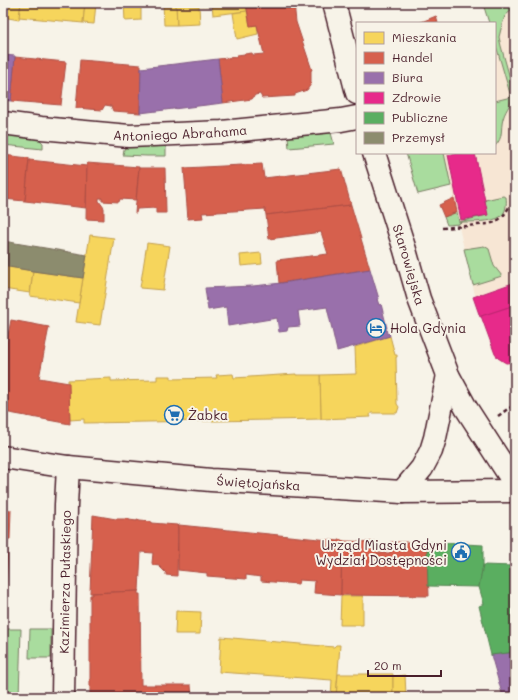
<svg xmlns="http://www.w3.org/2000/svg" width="518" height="700" viewBox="0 0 518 700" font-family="Mali,sans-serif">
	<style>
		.built { fill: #f7e6d4 }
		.green { fill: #a9dc9e; stroke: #7a7e64 }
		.homes { fill: #f6d55c; stroke: #c29e4d }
		.shops { fill: #d6604d; stroke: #ac4c43 }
		.offices { fill: #9970ab; stroke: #815885 }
		.health { fill: #e7298a; stroke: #b8266e }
		.public { fill: #5aae61; stroke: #558351 }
		.industry { fill: #8c8c6e; stroke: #786b5a }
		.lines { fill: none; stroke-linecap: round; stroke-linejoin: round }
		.minor-casing { stroke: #4a1f2b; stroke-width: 25 }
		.path { stroke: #4a1f2b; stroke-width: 2.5; stroke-dasharray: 4 3; stroke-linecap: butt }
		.minor { stroke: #f7f3e8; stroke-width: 22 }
		.labels { text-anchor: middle; stroke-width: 4; stroke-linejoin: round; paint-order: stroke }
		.street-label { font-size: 13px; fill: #4a1f2b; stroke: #f7f3e8 }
		.poi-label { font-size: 13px; fill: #4a1f2b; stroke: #f7f3e8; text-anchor: start }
	</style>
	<rect width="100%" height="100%" fill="#f7f3e8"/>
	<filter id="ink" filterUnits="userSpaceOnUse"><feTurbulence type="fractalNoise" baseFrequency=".025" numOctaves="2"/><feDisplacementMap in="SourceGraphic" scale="8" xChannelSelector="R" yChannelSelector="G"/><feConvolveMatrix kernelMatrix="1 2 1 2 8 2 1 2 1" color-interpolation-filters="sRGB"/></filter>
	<g filter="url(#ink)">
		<path class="built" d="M493 3H515V363L507 364 503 363 498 359 494 354 481 317H480L473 297 475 295 461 236 451 186 418 194 406 153H495V23Z"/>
		<g class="green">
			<path d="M493 3H515V7L505 16 502 25 499 37 501 46 513 89C514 104 506 107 503 119 500 130 504 137 495 146V101L511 97 495 42V23H489L484 7Z"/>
			<path d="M308 126H313L331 133 334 144 289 148 288 137 299 136Z"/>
			<path d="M32 132 43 143V149L3 145V133Z"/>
			<path d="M137 139 162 142 166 147V156H147L123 155 124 149Z"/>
			<path d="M406 153H444L451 186 418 194Z"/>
			<path d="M503 196 506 197C507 204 506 213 500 217 493 222 471 222 462 222L459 223V224L447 225 444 217 457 212 459 222 487 215 485 200Z"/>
			<path d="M484 246 489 249 494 266 502 276 473 285 464 249Z"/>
			<path d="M5 629H21L19 697H3Z"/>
			<path d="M30 629H51V658H29Z"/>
		</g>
		<g class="homes">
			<path d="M3 3H21L19 20 3 17Z"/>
			<path d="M21 3H85L83 23 19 17Z"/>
			<path d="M85 3H96L94 24 83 23Z"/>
			<path d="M124 3H141V20L125 21Z"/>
			<path d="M163 3H176L177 25H164Z"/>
			<path d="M176 3H184V5L199 6 200 24 177 25Z"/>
			<path d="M184 3H212V6L184 5Z"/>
			<path d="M212 3H246L247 11 213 15Z"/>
			<path d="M247 11 250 26 257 25 258 34 237 39 233 13Z"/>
			<path d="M90 235 114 238 100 325 76 322Z"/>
			<path d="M147 243 170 246 163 290 140 288Z"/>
			<path d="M261 253 262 264 241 266 240 255Z"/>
			<path d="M3 266 33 271 30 293 3 289Z"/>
			<path d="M33 271 83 278 79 303 30 296Z"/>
			<path d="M390 336 395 355H397V357H396L397 404 399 407 397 413H371L370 415 371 417 321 419 320 375 356 374 355 347Z"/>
			<path d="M233 374 234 378 296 374V375H320L321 419 272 420 84 423V419L70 420 68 380 111 378V381L157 380V376H171V379L217 378 216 375Z"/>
			<path d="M341 596H363V625H340Z"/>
			<path d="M176 611 201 612 200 634H175Z"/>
			<path d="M3 629H5L3 697Z"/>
			<path d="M221 637 334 647 336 645H340L336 697H331L332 680 219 672Z"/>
			<path d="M338 674H393V696H349V697H336Z"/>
			<path d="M405 675 406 695 393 696V676Z"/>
			<path d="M349 696H393L430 697H349Z"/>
		</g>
		<g class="shops">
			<path d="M246 3H294L296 22 312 70H311V84L307 90 295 94V96L262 98 260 94 255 95 252 99 223 103 218 59 237 57V55L252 53 253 55 264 54 257 25 250 26Z"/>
			<path d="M436 16 438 23H419Z"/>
			<path d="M15 57 66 62 61 105 11 101Z"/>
			<path d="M80 60 141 65 140 113 113 111 111 106 105 105 102 110 76 108Z"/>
			<path d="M3 155 29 158 25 201 3 199Z"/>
			<path d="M29 160 87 166 86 208 25 201Z"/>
			<path d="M87 163 139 167 136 200 120 199 119 202 102 201V198H99V201L104 208V220L86 219Z"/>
			<path d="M262 164 264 178 341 169 351 205 266 215 265 209 202 213 203 218 188 219 184 168Z"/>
			<path d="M139 168H165L166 213H156V208L137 209 136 213H135Z"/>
			<path d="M454 198 457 212 444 217 439 205Z"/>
			<path d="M351 205 370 269 279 283 277 260 328 254 321 232 269 239 266 215Z"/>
			<path d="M11 320 49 327 39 378 69 383 70 424 4 412 3 361Z"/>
			<path d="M3 509 11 510 10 539H8L5 629H3Z"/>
			<path d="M93 515 116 519H129V520L137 521V520L140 521 151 522V523L177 525V526H178L177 576 166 575V573L159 566 153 565 152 563 153 553 141 552 139 591 90 593Z"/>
			<path d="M179 525 339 541V540H342L341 595 314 593 315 581 299 580 298 584 261 581V577L246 575V579L207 576V573L178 570V526Z"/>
			<path d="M342 541 378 542V553H390V542H427L429 596 341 595Z"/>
			<path d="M138 591V594H140L141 685H191L192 697H90V595H92V593Z"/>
		</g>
		<g class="offices">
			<path d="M3 55 15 56 11 101 3 100Z"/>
			<path d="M218 59 223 103 140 113 141 68Z"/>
			<path d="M370 269 379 299H377L379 305 381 304 387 328H386L387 334 389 333 390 336 337 351 327 307 298 311 300 326 288 327 287 331 279 332 277 318 228 326 226 307 208 310 205 288 253 286 282 283Z"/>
			<path d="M515 652V696L503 697 491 655Z"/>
		</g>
		<g class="health">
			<path d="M457 153H475L488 215 461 220 448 155Z"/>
			<path d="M513 283 514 286H515V305L480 317 473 297Z"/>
			<path d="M515 305V362L506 363 498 358 495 354 481 316Z"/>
		</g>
		<g class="public">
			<path d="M427 542 483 545V565L479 587 428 586Z"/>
			<path d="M483 565 513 566 515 573V652L491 655 479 606 484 604 479 587Z"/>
		</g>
		<path class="industry" d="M3 241 87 255 83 278 33 271 3 266Z"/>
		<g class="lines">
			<defs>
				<g id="minor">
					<path d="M334 3 357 93"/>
					<path id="s1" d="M3 123 41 128 129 136 222 132 341 120 357 117"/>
					<path id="s2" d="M374 153 405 250 419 299 448 375 466 408 515 484"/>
					<path id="s3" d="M3 457 68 467 211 480 402 492 515 491"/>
					<path d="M402 492 422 468 431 451 435 438 448 375"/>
					<path id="s4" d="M63 697 66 505 68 467"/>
				</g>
			</defs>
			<use href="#minor" class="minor-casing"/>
			<g class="path">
				<path d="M442 228 489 224C500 221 504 216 509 207L515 210"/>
				<path d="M498 416 509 408 515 406"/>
			</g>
			<use href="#minor" class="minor"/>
		</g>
	</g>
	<defs>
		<symbol id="hotel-ring" viewBox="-11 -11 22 22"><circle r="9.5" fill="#f7f3e8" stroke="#1f6fb2" stroke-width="1.5"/><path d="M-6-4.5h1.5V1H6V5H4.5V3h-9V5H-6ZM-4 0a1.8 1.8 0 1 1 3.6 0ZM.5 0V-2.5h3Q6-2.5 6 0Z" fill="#1f6fb2"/></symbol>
		<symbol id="supermarket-ring" viewBox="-11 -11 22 22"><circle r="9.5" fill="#f7f3e8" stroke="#1f6fb2" stroke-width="1.5"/><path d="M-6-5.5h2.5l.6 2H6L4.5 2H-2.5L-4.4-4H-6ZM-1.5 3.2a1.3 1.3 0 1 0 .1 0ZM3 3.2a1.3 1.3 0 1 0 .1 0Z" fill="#1f6fb2"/></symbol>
		<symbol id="civic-ring" viewBox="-11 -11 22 22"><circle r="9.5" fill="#f7f3e8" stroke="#1f6fb2" stroke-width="1.5"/><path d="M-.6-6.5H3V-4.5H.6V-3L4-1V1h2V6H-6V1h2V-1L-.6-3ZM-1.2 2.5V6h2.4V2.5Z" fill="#1f6fb2"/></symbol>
	</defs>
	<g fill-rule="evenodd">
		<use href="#hotel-ring" x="365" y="317" width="22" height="22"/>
		<use href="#supermarket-ring" x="163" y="404" width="22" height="22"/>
		<use href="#civic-ring" x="450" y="541" width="22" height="22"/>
	</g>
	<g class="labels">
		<g class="street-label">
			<text dy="5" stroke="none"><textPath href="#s1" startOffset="178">Antoniego Abrahama</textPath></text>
			<text dy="5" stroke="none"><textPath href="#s2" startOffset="117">Starowiejska</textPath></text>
			<text dy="5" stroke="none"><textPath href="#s3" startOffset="257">Świętojańska</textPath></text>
			<text dy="5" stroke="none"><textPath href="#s4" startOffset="115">Kazimierza Pułaskiego</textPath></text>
		</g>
		<g class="poi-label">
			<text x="390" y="333">Hola Gdynia</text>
			<text x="188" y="420">Żabka</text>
			<text x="447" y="550" text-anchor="end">Urząd Miasta Gdyni<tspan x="447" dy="15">Wydział Dostępności</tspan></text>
		</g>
	</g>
	<rect width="518" height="700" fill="none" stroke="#f7f3e8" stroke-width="16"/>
	<rect x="8" y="8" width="502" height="684" fill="none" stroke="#4a1f2b" stroke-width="1.5" filter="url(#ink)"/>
	<rect x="356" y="22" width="140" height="132" fill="#f7f3e8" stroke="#b29e9c"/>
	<rect x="364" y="32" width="20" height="12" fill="#f6d55c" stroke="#b29e9c"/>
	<text x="392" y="42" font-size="12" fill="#4a1f2b">Mieszkania</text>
	<rect x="364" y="52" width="20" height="12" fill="#d6604d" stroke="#b29e9c"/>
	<text x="392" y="62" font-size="12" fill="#4a1f2b">Handel</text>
	<rect x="364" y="72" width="20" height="12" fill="#9970ab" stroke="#b29e9c"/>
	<text x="392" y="82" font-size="12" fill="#4a1f2b">Biura</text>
	<rect x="364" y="92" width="20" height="12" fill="#e7298a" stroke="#b29e9c"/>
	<text x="392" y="102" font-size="12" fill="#4a1f2b">Zdrowie</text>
	<rect x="364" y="112" width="20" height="12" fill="#5aae61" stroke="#b29e9c"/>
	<text x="392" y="122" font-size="12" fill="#4a1f2b">Publiczne</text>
	<rect x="364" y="132" width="20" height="12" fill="#8c8c6e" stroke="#b29e9c"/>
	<text x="392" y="142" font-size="12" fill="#4a1f2b">Przemysł</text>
	<path d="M368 670v6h73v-6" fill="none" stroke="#4a1f2b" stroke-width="2"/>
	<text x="374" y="670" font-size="12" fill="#4a1f2b" stroke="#f7f3e8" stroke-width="3" paint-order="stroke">20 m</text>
</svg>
